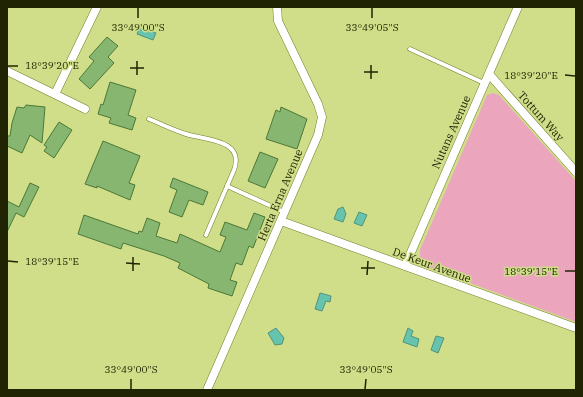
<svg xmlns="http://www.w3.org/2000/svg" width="583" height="397" viewBox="0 0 583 397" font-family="'IBM Plex Serif',serif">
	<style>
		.green { fill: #eba6be }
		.water { fill: #66c3ad; stroke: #51937a }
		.building { fill: #87b671; stroke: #4c7836 }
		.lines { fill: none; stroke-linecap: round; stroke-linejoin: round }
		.lane-casing { stroke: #737e2a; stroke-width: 5 }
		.street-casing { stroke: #737e2a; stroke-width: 9 }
		.lane { stroke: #fff; stroke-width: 4 }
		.street { stroke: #fff; stroke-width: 8 }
		.ticks { fill: none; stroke: #202402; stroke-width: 1.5 }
		.labels { text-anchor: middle; stroke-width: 3; stroke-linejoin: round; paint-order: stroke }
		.street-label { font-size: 11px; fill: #202402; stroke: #d0de8a }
		.ticks-label { font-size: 10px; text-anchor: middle; fill: #202402; stroke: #d0de8a; stroke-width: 3; stroke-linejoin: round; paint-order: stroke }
	</style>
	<rect width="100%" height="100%" fill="#d0de8a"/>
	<path class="green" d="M493 93 499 95 576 181V322L426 267 420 260V250L487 95Z"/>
	<g class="water">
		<path d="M140 27 156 33 153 40 137 34Z"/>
		<path d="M343 207 346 214 343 222 334 219 338 209Z"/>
		<path d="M359 212 367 215 362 226 354 223Z"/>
		<path d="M320 293 331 296 330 302 326 301 322 311 315 309Z"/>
		<path d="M276 328 284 338 282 344 275 345 268 333Z"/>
		<path d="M408 328 413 331 411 336 419 339 417 347 403 342Z"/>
		<path d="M436 336 444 338 438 353 431 350Z"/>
	</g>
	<g class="building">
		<path d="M107 37 118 46 108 57 114 63 90 89 79 79 94 61 89 57Z"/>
		<path d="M110 82 136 90 128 115 136 118 132 130 109 123 111 118 98 114 101 104 103 105Z"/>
		<path d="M26 105 45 107 42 143 30 135 22 153 7 146V136H10L12 123 17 107 24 108Z"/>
		<path d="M281 107 307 119 297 149 266 139 276 110 280 112Z"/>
		<path d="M59 122 72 130 54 158 44 151 47 147 44 145Z"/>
		<path d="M103 141 140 156 129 183 135 185 130 200 97 186V188L85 184Z"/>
		<path d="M260 152 278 159 265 188 248 181Z"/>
		<path d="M173 178 208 192 203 205 189 200 182 217 169 212 177 190 170 187Z"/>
		<path d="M30 183 39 187 24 217 16 213 7 232V201L19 207Z"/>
		<path d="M254 213 265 217 253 248 249 246 242 265 236 263 230 280 237 282 232 296 208 288 209 284 178 268 180 263 164 256 123 243 121 249 78 234 84 215 138 234 139 231 142 232 147 218 160 223 156 236 177 243 180 234 220 252 226 237 220 235 225 222 247 230Z"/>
	</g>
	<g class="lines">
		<defs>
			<g id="lane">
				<path d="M410 49 484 83"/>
				<path d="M149 119C161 124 173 130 186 134 205 140 245 139 234 170L206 235"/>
				<path d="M227 186 284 212"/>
			</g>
			<g id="street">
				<path d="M7 71 85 109"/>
				<path d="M489 74 576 172"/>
				<path d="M55 94 97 7"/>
				<path d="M281 221 576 328"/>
				<path d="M405 266 518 7"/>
				<path d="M207 390 318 135 322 117 318 104 278 21 277 7"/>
			</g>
		</defs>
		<use href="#lane" class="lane-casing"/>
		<use href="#street" class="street-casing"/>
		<use href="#lane" class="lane"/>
		<use href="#street" class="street"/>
	</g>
	<path class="ticks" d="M138 18V8M372 18V8M8 66H18M130 68H144M364 72H378M137 75V61M565 75 575 76M371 79V65M8 261 18 262M126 263 140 264M361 268H375M133 271V257M565 271H575M367 275 368 261M131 389V379M365 389 366 379"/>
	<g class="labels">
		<g class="street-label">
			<text transform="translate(541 116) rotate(48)" y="4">Tottum Way</text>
			<text transform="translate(451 132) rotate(-66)" y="4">Nutans Avenue</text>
			<text transform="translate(280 195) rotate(-67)" y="4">Herta Erna Avenue</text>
			<text transform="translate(432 265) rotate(20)" y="4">De Keur Avenue</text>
		</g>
	</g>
	<g class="ticks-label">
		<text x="138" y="31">33°49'00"S</text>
		<text x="372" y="31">33°49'05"S</text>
		<text x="52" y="69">18°39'20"E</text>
		<text x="531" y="79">18°39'20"E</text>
		<text x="52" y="265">18°39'15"E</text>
		<text x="531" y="275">18°39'15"E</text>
		<text x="131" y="373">33°49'00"S</text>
		<text x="366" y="373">33°49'05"S</text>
	</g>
	<rect width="583" height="397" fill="none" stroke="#202402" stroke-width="16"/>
</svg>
